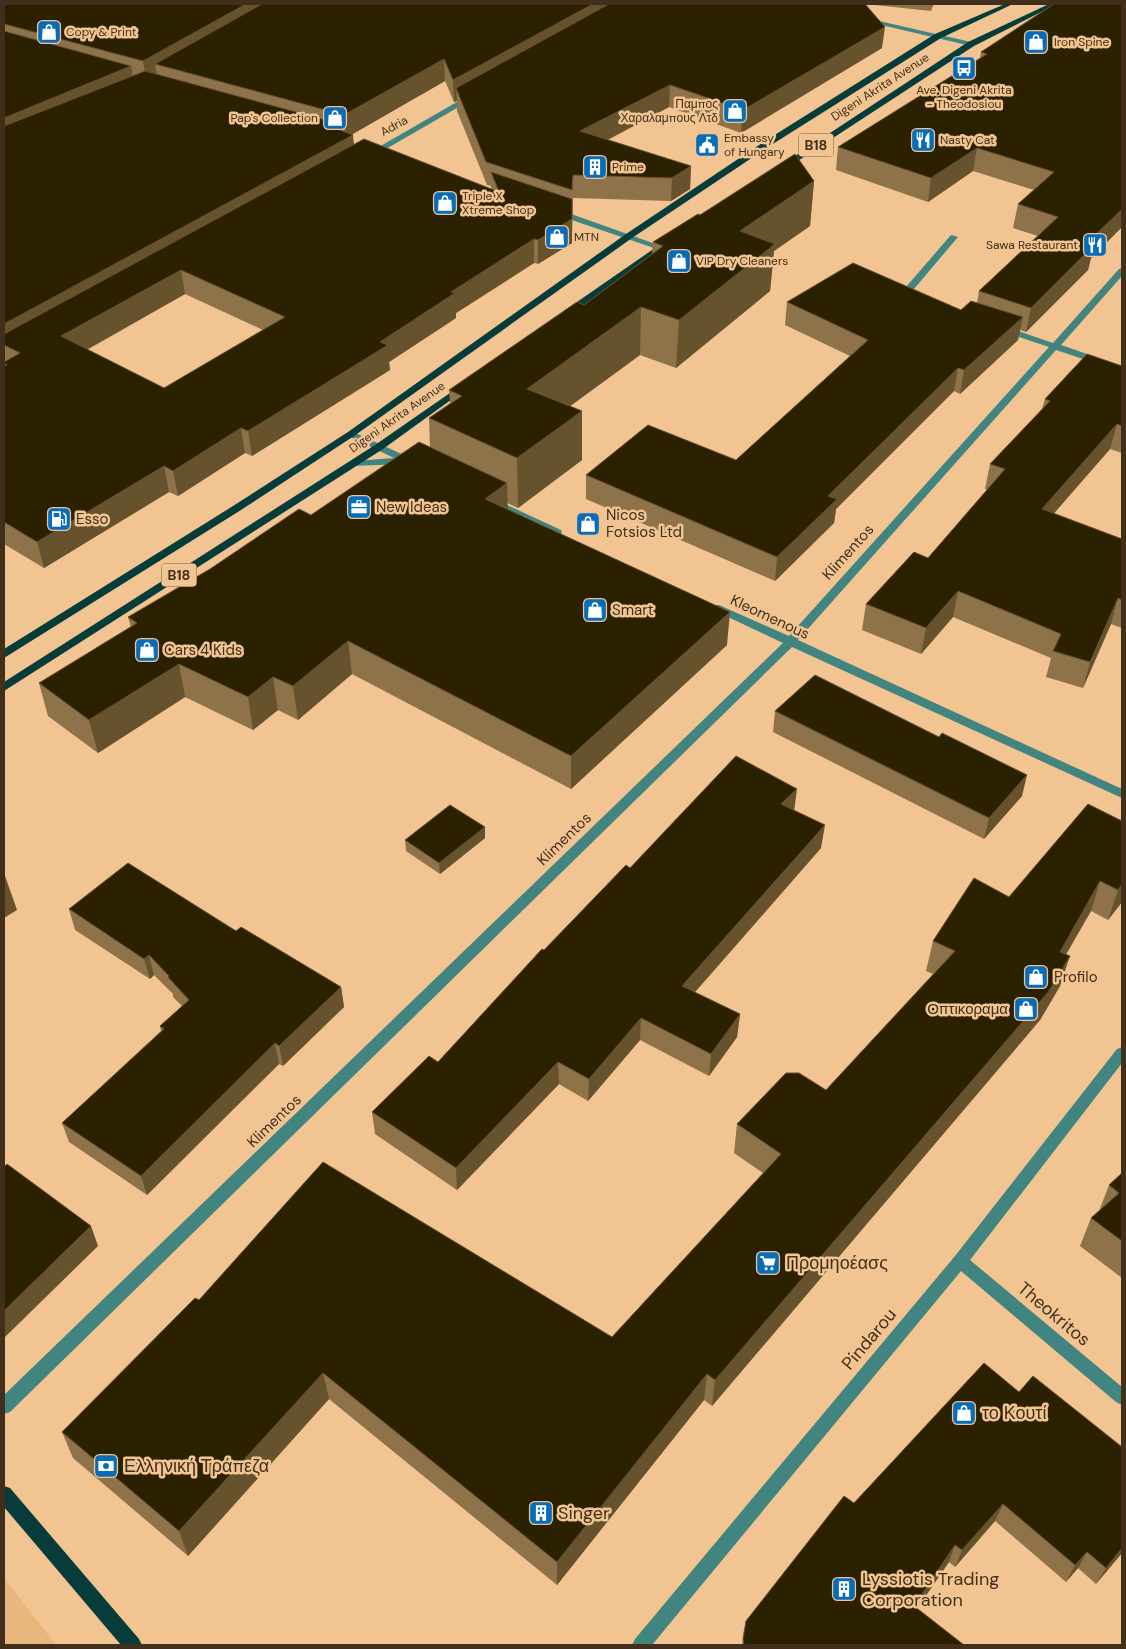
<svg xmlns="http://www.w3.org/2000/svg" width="1126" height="1649" viewBox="0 0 1126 1649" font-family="'DM Sans',sans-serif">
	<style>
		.built { fill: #e8b77e }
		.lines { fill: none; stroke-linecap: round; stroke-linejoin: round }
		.minor { fill: #428580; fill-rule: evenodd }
		.major { fill: #083c3a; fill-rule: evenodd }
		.wall { fill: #8e724a; fill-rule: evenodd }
		.shaded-wall { fill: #66522c }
		.building { fill: #2b2101; stroke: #66522c; fill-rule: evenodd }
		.labels { text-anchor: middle; stroke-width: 5; stroke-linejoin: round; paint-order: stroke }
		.far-poi-label { font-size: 12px; fill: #412f1b; stroke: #f1c492; text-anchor: start }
		.far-street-label { font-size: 12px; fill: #412f1b; stroke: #f1c492 }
		.shield { fill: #f1c492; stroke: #765c3f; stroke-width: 1 }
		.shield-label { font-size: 14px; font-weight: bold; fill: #412f1b }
		.poi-label { font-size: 15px; fill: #412f1b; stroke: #f1c492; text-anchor: start }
		.street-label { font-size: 15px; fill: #412f1b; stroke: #f1c492 }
		.near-poi-label { font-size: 18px; fill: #412f1b; stroke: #f1c492; text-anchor: start }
		.near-street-label { font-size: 18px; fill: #412f1b; stroke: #f1c492 }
	</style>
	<rect width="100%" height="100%" fill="#f1c492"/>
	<path class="built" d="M4 1578 56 1645H4Z"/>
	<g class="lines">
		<g class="minor">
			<path d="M866 18 971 42 975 44 971 46 864 21 862 20Z"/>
			<path d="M469 95 476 97 372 157 365 155Z"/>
			<path d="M554 210H560L664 247 657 249 554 214Z"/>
			<path d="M951 235 958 237 908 296 910 298 909 300 899 299V295Z"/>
			<path d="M1122 268V276L1061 345 1122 366V372L1056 350 798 640 1122 789V798L792 647 10 1412 4 1414V1395L783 643 711 609 709 607 711 605H719L789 636 1049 347 1001 331V327H1007L1053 343 1119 269Z"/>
			<path d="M351 431 417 461 418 463 413 466 406 464 350 466V462L354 461 394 458 348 436 346 434Z"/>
			<path d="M492 498 561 530 562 532 561 534H553L488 503 487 501 488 499Z"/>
			<path d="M1122 1047V1063L970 1260 1122 1387V1405L1116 1402 961 1271 652 1645H632L635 1639 955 1256 1117 1049Z"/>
		</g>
		<g class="major">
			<path d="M1005 4H1013L941 38 768 147 632 238 354 436 241 510 4 658V649L233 506 348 432 626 234 762 143 935 34Z"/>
			<path d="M1049 4H1057L974 46 787 168 780 166 968 42Z"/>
			<path d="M665 241 669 244 668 246 570 315H564V311Z"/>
			<path d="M463 384 466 385V389L383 449 4 691V682L375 445Z"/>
			<path d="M4 1486 10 1488 139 1639 142 1645H121L4 1507Z"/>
		</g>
	</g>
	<g class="wall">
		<path d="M4 4H934L931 11 865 4 882 48 741 133 669 107 608 140 691 166 690 189 671 201 573 198 572 243 538 264 534 263 456 313V318L389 362 390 370 252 456 245 453 178 496 169 492 44 568 4 544ZM445 81 454 102 457 101V111L487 185 491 186V189L354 144 352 134ZM185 294 263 330 164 388 87 350Z"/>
		<path d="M1054 4H1122V227L1091 258 1088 270 1026 332 1020 330 1018 340 960 394 954 391 836 509 834 523 775 581 586 499V475L736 460 850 356 785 325 787 302 961 310 977 303 979 291 1038 236 1013 228 1018 204 1034 190 973 171 928 202 836 170 838 147 980 58 981 52Z"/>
		<path d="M814 181 810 226 774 251 770 291 676 368 640 355 570 406 582 411V460L518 508 507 503 508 509 727 645 571 789 352 674 298 720 278 710 253 730 185 697 98 753 48 716 39 683 131 627 128 617 311 515 430 447 429 418 450 403 449 390 584 305 652 254 653 242 700 215Z"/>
		<path d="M1122 366V453L1110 449 1054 513 1122 539V628L1111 624 1083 688 1046 677 1051 658 953 617 921 654 862 630 866 604 928 558 988 490 985 489 990 464 1042 409 1045 399Z"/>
		<path d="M775 711 939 737 1022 796 984 839 773 732Z"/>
		<path d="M1088 804 1122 902 1108 920 1091 911 1066 955 1060 986 1040 1020 712 1406 704 1400 557 1585 329 1399 188 1556 73 1458 62 1432 199 1300 612 1337 763 1173 734 1153 737 1124 826 1090 933 974 926 971 933 941 1009 897Z"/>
		<path d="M794 811 821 848 695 992 740 1014 737 1037 709 1076 640 1040 588 1101 559 1084 457 1190 375 1134 372 1112 438 1062 544 950 630 868Z"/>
		<path d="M485 827V838L440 874 406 851 405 840Z"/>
		<path d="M69 909 236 931 341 987 344 1007 283 1066 279 1064 147 1195 69 1142 62 1123 161 1031 160 1026 182 1006 173 997V994L154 975 150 979 75 930Z"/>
		<path d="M1122 1173V1278L1080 1246 1091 1218 1099 1211 1109 1185Z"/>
		<path d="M1019 1392 1122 1447V1553L1096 1584 1078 1568 1066 1582 995 1521 955 1567 949 1562 917 1608 964 1645H742L746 1621 854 1503Z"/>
	</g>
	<g class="shaded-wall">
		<path d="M246 4H287L155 64 157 77 147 83 143 61Z"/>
		<path d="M593 4H632L456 88 457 101 454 102 453 80Z"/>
		<path d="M885 27 882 48 741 133 743 110Z"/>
		<path d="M444 59 445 81 346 138 344 115Z"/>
		<path d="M131 66 135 88 4 143V118Z"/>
		<path d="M670 85 669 107 580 154V131Z"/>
		<path d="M333 122 335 144 353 135 355 158 4 345V324Z"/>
		<path d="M977 148 973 171 928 202 931 178Z"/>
		<path d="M691 166 690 189 671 201 672 178Z"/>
		<path d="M814 181 810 226 774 251 770 291 676 368 679 320 740 231Z"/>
		<path d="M572 199V243L538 264V240Z"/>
		<path d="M1122 209V227L1091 258 1088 270 1026 332 1031 308 1086 244Z"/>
		<path d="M534 239V263L456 313V318L389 362 390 370 252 456 248 431 380 342 451 292Z"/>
		<path d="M181 270 185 294 66 361 61 336Z"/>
		<path d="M641 307 640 355 528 437 527 389Z"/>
		<path d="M1023 317 1018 340 960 394 964 370Z"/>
		<path d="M958 368 954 391 836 509 834 523 775 581 777 557 828 496Z"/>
		<path d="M582 411V460L518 508 517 458Z"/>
		<path d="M1117 424 1110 449 1036 534 1042 509Z"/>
		<path d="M241 428 245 453 178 496 173 471Z"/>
		<path d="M164 466 169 492 44 568 37 542Z"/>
		<path d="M507 483 508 515 485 499Z"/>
		<path d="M958 591 953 617 921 654 926 628Z"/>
		<path d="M1118 598 1111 624 1083 688 1090 662Z"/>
		<path d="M730 612 727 645 571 789V756Z"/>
		<path d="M348 641 352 674 298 720 293 686Z"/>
		<path d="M179 664 185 697 98 753 89 720Z"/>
		<path d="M273 677 278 710 253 730 248 697Z"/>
		<path d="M1027 775 1022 796 984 839 989 818Z"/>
		<path d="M797 789 794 812 781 804Z"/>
		<path d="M825 825 821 848 681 1008 682 986Z"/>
		<path d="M485 827V838L440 874 439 863Z"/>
		<path d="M4 873 17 910 4 918Z"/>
		<path d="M1100 881 1091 911 1050 981 1060 952Z"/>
		<path d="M1122 884V902L1108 920 1118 890Z"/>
		<path d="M149 955 154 975 150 979 144 959Z"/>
		<path d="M1070 956 1060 986 1040 1020 712 1406 715 1380Z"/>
		<path d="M341 987 344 1007 283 1066 279 1046Z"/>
		<path d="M740 1014 737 1037 709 1076 711 1054Z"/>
		<path d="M641 1018 640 1040 588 1101 589 1079Z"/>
		<path d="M275 1043 279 1064 147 1195 141 1176Z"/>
		<path d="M558 1062 559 1084 457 1190 456 1168Z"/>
		<path d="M91 1226 98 1246 4 1338V1311Z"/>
		<path d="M323 1373 329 1399 188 1556 179 1531Z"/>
		<path d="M707 1374 704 1400 557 1585V1562Z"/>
		<path d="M1003 1504 995 1521 955 1567 962 1550Z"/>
		<path d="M955 1545 949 1562 908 1622 914 1606Z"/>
		<path d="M1122 1548V1553L1096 1584 1106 1568Z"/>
		<path d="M1087 1552 1078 1568 1066 1582 1075 1565Z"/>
	</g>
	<g class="building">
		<path d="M4 4H246L143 61 4 24Z"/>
		<path d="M262 4H593L453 80 444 59 344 115 155 64Z"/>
		<path d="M609 4H865L885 27 743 110 670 85 580 131 691 166 672 178 573 175 572 190 486 162 456 88Z"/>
		<path d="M1054 4H1117L1122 5V209L1086 244 1093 246 1031 308 979 291 1058 217 1018 204 1054 172 977 148 931 178 838 147 987 54 981 52Z"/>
		<path d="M4 31 131 66 4 118Z"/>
		<path d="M145 71 333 122 327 125 353 135 4 324V126Z"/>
		<path d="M364 139 499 192 491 172 572 199V219L538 240 534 239 451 292 455 293 380 342 388 345 248 431 241 428 173 471 164 466 37 542 4 522V366L7 365 4 363V362L20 353 4 345V334ZM181 270 285 317 164 388 61 336Z"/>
		<path d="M795 154 814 181 740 231 775 244 679 320 641 307 527 389 582 411 517 458 429 418 462 396 449 390 577 302 584 305 663 246 653 242 698 214 700 215Z"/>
		<path d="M853 263 961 310 971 301 1023 317 964 370 958 368 828 496 837 499 777 557 586 475 648 425 736 460 868 340 787 302Z"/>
		<path d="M1087 354 1122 366V426L1117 424 1042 509 1122 539V600L1118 598 1090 662 1053 651 1061 634 958 591 926 628 866 604 914 552 928 558 1005 469 990 464 1050 401 1045 399Z"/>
		<path d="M419 442 507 483 485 499 730 612 571 756 348 641 293 686 273 677 248 697 179 664 89 720 39 683 137 623 128 617 210 569 299 509 311 515Z"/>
		<path d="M815 675 939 737 942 733 1027 775 989 818 775 711Z"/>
		<path d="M736 756 797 789 781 804 825 825 682 986 740 1014 711 1054 641 1018 589 1079 558 1062 456 1168 372 1112 429 1056 438 1062 542 949 544 950 626 865 630 868Z"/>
		<path d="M1088 804 1122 821V884L1118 890 1100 881 1060 952 1070 956 1049 991 715 1380 707 1374 557 1562 323 1373 179 1531 62 1432 195 1298 199 1300 323 1162 612 1337 781 1154 737 1124 786 1073H799L826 1090 955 951 933 941 974 878 1009 897Z"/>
		<path d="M450 805 485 827 439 863 405 840Z"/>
		<path d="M128 863 236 931 241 927 341 987 279 1046 275 1043 141 1176 62 1123 164 1029 160 1026 189 1000 168 977 169 976 149 955 144 959 69 909Z"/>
		<path d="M7 1164 91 1226 4 1311V1167Z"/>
		<path d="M1122 1173V1241L1091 1218 1119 1193 1109 1185Z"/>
		<path d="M984 1363 1019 1392 1033 1376 1122 1447V1548L1106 1568 1087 1552 1075 1565 1003 1504 962 1550 955 1545 914 1606 964 1645H744L743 1639 746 1621 844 1496 854 1503Z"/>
	</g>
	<defs>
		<symbol id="shop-square" viewBox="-11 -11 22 22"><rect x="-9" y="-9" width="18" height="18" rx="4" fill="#086cb8" stroke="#f1c492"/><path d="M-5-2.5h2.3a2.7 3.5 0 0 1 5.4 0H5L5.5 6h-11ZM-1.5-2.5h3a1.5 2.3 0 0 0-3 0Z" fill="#fff"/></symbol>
		<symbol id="bus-square" viewBox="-11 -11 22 22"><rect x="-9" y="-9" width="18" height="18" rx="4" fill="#086cb8" stroke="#f1c492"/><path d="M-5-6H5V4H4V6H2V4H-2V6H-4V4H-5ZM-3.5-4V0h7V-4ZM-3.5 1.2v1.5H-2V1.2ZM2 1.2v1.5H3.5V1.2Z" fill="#fff"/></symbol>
		<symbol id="restaurant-square" viewBox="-11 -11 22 22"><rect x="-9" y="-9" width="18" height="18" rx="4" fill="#086cb8" stroke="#f1c492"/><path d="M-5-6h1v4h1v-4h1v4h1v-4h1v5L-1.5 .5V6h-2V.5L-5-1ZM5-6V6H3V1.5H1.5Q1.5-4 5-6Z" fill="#fff"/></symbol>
		<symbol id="civic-square" viewBox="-11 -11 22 22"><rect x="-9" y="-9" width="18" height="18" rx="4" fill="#086cb8" stroke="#f1c492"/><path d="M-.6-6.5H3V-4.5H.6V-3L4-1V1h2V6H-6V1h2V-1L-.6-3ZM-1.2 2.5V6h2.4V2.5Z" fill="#fff"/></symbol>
		<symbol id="building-square" viewBox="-11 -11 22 22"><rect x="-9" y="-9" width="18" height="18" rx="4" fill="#086cb8" stroke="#f1c492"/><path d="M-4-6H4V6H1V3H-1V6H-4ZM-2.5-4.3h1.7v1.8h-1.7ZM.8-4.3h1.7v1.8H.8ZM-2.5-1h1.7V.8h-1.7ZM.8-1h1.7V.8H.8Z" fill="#fff"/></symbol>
		<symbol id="office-square" viewBox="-11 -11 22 22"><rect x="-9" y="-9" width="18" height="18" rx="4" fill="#086cb8" stroke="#f1c492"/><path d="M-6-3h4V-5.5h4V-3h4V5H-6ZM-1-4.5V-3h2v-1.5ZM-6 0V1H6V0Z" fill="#fff"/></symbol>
		<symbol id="fuel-square" viewBox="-11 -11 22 22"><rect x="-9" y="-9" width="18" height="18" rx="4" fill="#086cb8" stroke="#f1c492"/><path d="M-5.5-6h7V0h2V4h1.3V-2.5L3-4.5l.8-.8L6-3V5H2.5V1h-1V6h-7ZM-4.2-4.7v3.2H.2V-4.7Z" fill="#fff"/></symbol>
		<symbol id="supermarket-square" viewBox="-11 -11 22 22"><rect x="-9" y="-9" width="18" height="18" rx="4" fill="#086cb8" stroke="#f1c492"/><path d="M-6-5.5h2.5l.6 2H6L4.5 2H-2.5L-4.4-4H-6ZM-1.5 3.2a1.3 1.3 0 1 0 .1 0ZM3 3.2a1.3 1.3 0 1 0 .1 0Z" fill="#fff"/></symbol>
		<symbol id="bank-square" viewBox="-11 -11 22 22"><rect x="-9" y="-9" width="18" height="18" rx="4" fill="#086cb8" stroke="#f1c492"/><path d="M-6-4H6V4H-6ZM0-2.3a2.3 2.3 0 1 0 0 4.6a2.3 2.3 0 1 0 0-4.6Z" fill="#fff"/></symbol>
	</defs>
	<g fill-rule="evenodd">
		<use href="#shop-square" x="35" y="18" width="28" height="28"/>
		<use href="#shop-square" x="1022" y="28" width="28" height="28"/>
		<use href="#bus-square" x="950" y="54" width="28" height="28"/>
		<use href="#shop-square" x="721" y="97" width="28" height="28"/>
		<use href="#shop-square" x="321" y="104" width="28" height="28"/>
		<use href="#restaurant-square" x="909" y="126" width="28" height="28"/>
		<use href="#civic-square" x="693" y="131" width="28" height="28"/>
		<use href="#building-square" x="581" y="153" width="28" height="28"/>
		<use href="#shop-square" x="431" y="189" width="28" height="28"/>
		<use href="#shop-square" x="543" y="223" width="28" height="28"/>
		<use href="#restaurant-square" x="1081" y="231" width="28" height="28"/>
		<use href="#shop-square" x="665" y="247" width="28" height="28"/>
		<use href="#office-square" x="345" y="493" width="28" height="28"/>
		<use href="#fuel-square" x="45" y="505" width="28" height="28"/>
		<use href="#shop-square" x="574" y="510" width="28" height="28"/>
		<use href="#shop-square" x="581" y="596" width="28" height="28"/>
		<use href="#shop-square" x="133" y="636" width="28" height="28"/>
		<use href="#shop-square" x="1022" y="963" width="28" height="28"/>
		<use href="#shop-square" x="1012" y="995" width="28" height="28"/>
		<use href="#supermarket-square" x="754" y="1249" width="28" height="28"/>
		<use href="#shop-square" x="950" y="1399" width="28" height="28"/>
		<use href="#bank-square" x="92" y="1452" width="28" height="28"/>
		<use href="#building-square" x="527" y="1499" width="28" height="28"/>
		<use href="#building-square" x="830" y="1575" width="28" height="28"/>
	</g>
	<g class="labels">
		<g class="far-poi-label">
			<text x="66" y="36">Copy &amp; Print</text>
			<text x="1054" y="46">Iron Spine</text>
			<text x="964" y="94" text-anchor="middle">Ave. Digeni Akrita<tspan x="964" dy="14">- Theodosiou</tspan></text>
			<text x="718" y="108" text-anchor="end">Παμπος<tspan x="718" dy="14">Χαραλαμπους Λτδ</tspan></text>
			<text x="318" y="122" text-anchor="end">Pap's Collection</text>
			<text x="724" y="142">Embassy<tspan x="724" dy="14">of Hungary</tspan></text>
			<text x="940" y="144">Nasty Cat</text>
			<text x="612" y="171">Prime</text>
			<text x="462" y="200">Triple X<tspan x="462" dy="14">Xtreme Shop</tspan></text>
			<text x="574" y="241">MTN</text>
			<text x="1078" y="249" text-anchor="end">Sawa Restaurant</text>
			<text x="696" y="265">VIP Dry Cleaners</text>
		</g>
		<g class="far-street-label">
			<text transform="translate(880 87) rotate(-33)" y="4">Digeni Akrita Avenue</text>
			<text transform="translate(394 126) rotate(-29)" y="4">Adria</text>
			<text transform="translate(397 417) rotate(-35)" y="4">Digeni Akrita Avenue</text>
		</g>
		<g class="shield">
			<rect x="798.5" y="133.5" width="35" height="23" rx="4"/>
			<rect x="161.5" y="563.5" width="35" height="23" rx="4"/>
		</g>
		<g class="shield-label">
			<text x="816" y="150">B18</text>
			<text x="179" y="580">B18</text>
		</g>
		<g class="poi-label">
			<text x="376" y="512">New Ideas</text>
			<text x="606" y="520">Nicos<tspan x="606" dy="17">Fotsios Ltd</tspan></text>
			<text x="76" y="524">Esso</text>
			<text x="612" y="615">Smart</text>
			<text x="164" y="655">Cars 4 Kids</text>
			<text x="1054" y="982">Profilo</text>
			<text x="1008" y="1014" text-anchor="end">Οπτικοραμα</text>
		</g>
		<g class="street-label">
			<text transform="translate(848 552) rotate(-48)" y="5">Klimentos</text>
			<text transform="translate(770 617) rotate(25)" y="5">Kleomenous</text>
			<text transform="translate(564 839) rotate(-44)" y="5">Klimentos</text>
			<text transform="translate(274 1121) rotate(-44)" y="5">Klimentos</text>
		</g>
		<g class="near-poi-label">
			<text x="786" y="1269">Προμηοέασς</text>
			<text x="982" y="1419">το Κουτί</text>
			<text x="124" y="1472">Ελληνική Τράπεζα</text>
			<text x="558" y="1519">Singer</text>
			<text x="862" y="1585">Lyssiotis Trading<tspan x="862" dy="21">Corporation</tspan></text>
		</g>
		<g class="near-street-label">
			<text transform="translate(1054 1314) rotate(40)" y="6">Theokritos</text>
			<text transform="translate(869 1339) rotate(-50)" y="6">Pindarou</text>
		</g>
	</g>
	<rect width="1126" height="1649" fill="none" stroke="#412f1b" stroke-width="10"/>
</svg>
